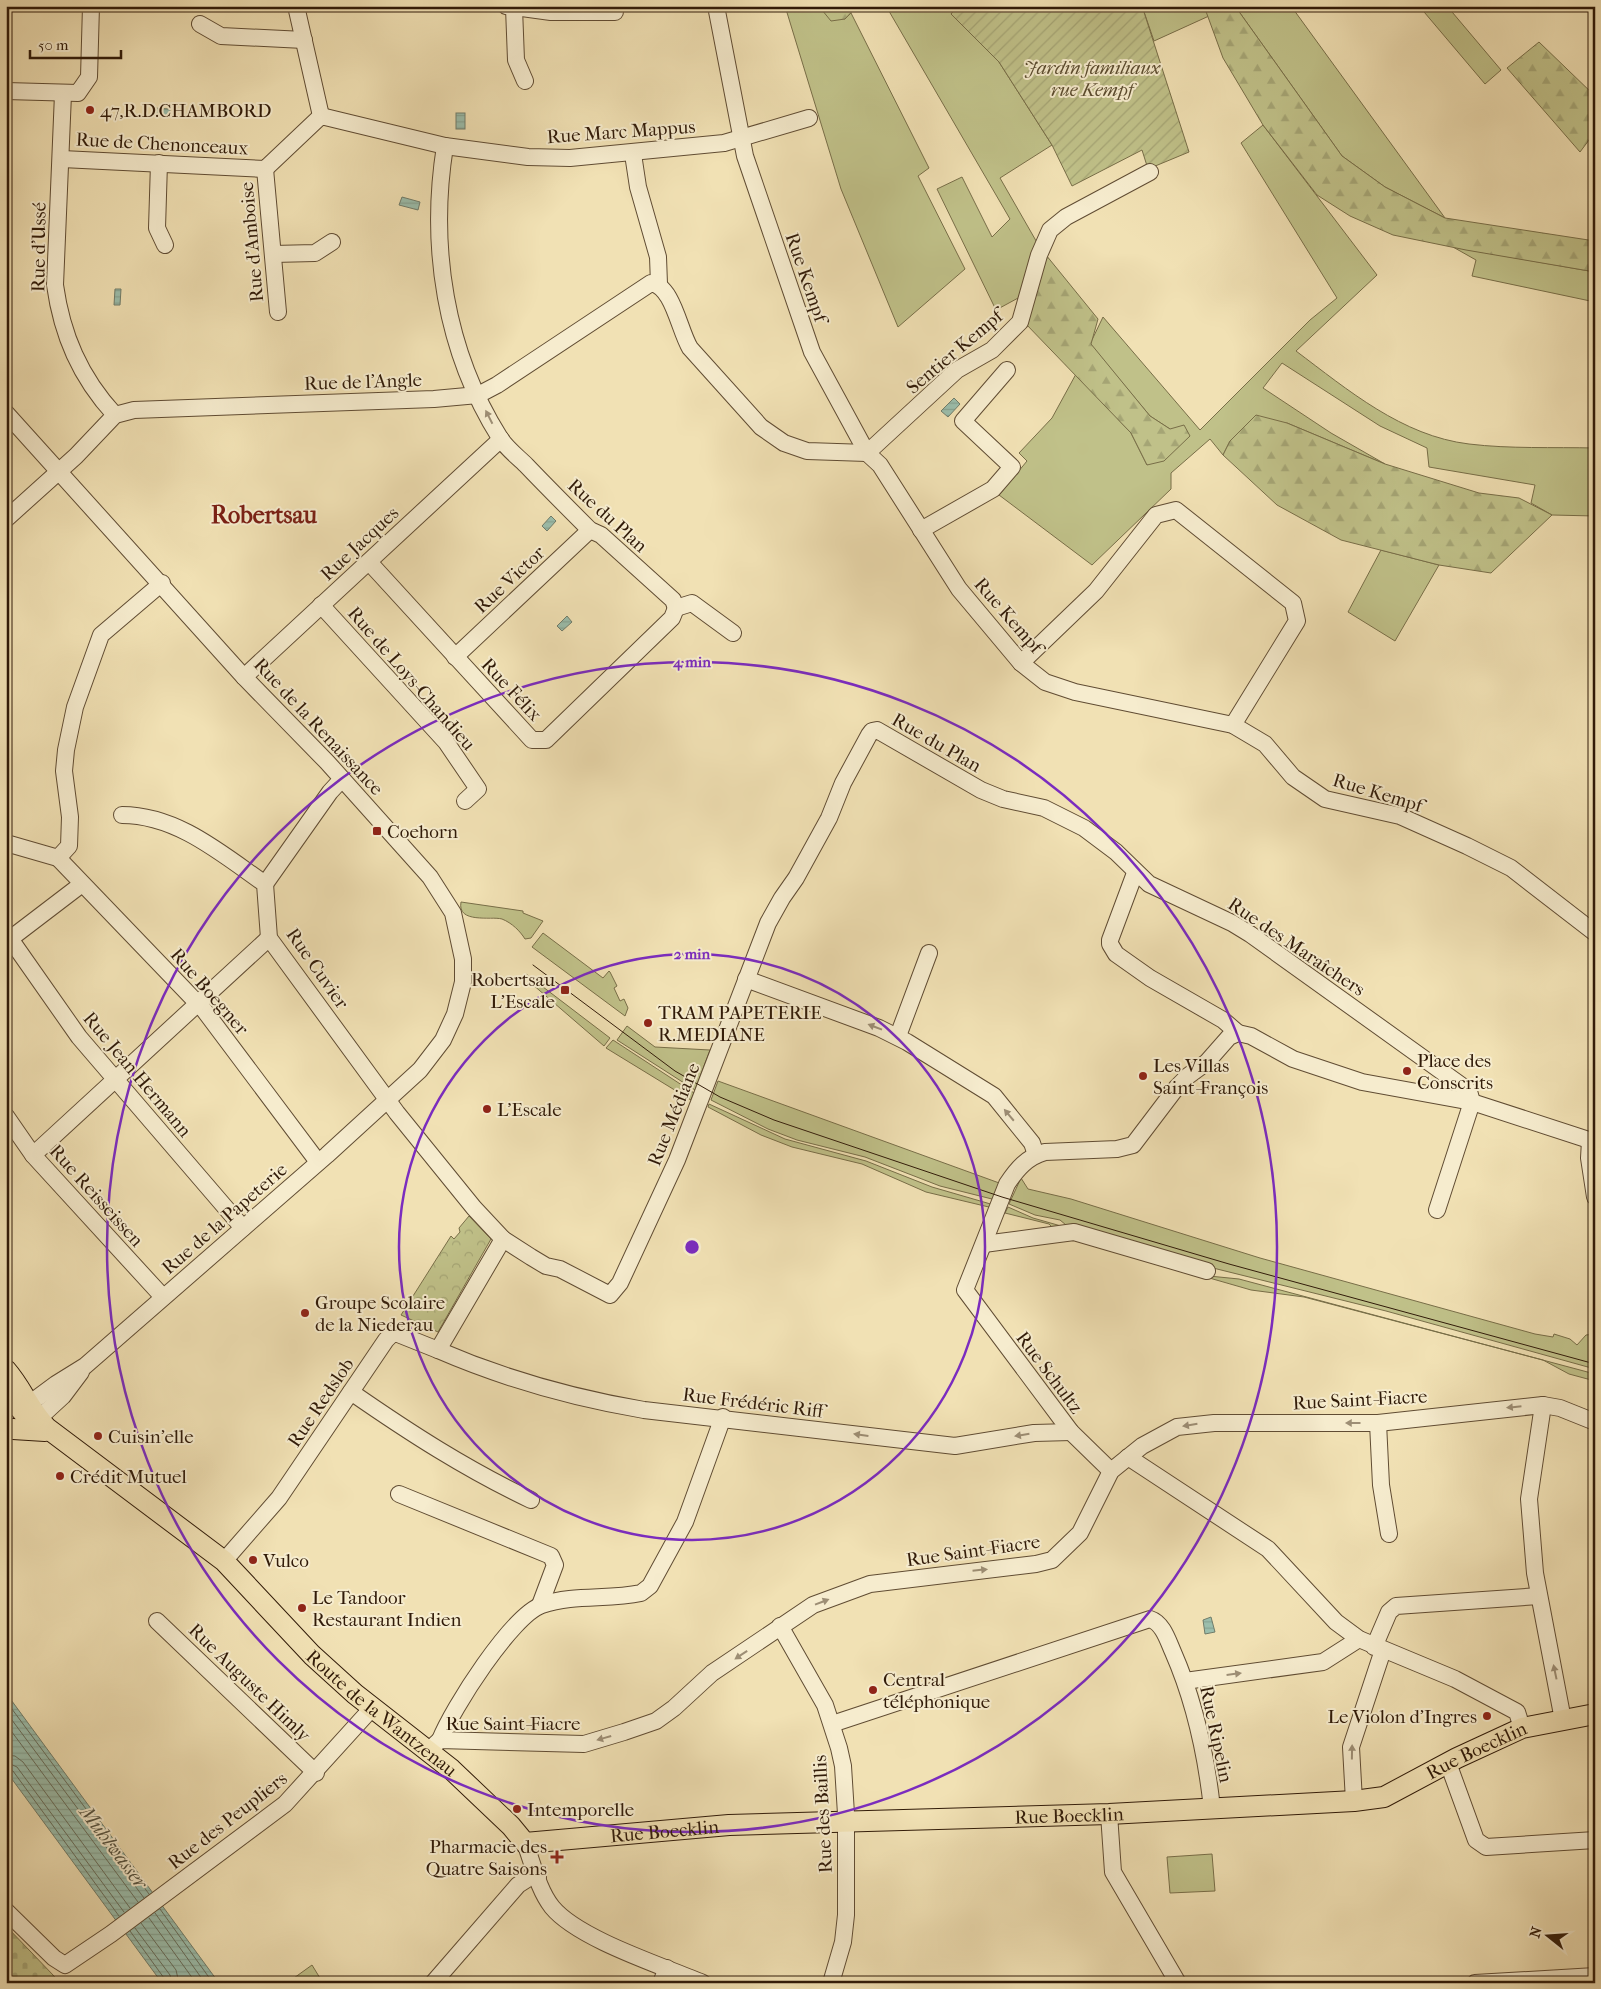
<svg xmlns="http://www.w3.org/2000/svg" width="1601" height="1989" viewBox="0 0 1601 1989" font-family="'IM FELL French Canon',serif">
	<style>
		.grass { fill: #c0c189; stroke: #786e48 }
		.forest { fill: url(#forest-firs); stroke: #786e48 }
		.cemetery { fill: url(#cemetery-stones); stroke: #786e48 }
		.park { fill: url(#park-crowns); stroke: #786e48 }
		.garden { fill: url(#garden-furrows); stroke: #786e48 }
		.water { fill: url(#water-rules); stroke: #707c6a }
		.lines { fill: none; stroke-linecap: round; stroke-linejoin: round }
		.shore { stroke: #666c5a; stroke-width: 1 }
		.minor-casing { stroke: #604c33; stroke-width: 18 }
		.major-casing { stroke: #301a08; stroke-width: 22 }
		.minor { stroke: #f6ecce; stroke-width: 16 }
		.major { stroke: #f1e1b4; stroke-width: 20 }
		.tram { stroke: #301a08; stroke-width: 1 }
		.oneway { fill: #9d8e75 }
		.ring { fill: none; stroke: #7b2cbf; stroke-width: 2.5 }
		.poi-dot { fill: #8f2418; stroke: #f6ecce; stroke-width: 2 }
		.labels { text-anchor: middle; stroke-width: 4; stroke-linejoin: round; paint-order: stroke }
		.park-label { font-size: 19px; font-style: italic; fill: #5b4c2f; stroke: #f6ecce }
		.poi-label { font-size: 19px; fill: #301a08; stroke: #f6ecce; text-anchor: start }
		.street-label { font-size: 19px; fill: #301a08; stroke: #f6ecce }
		.water-label { font-size: 20px; font-style: italic; fill: #555341; stroke: #f6ecce }
		.district-label { font-size: 24px; font-weight: bold; fill: #7a1f14; stroke: #f6ecce }
		.centre { fill: #7b2cbf; stroke: #f6ecce; stroke-width: 2.5 }
		.ring-label { font-size: 15px; text-anchor: middle; font-weight: bold; fill: #7b2cbf; stroke: #f6ecce; stroke-width: 4; stroke-linejoin: round; paint-order: stroke }
	</style>
	<defs>
		<pattern id="forest-firs" width="22" height="20" patternUnits="userSpaceOnUse" patternTransform="scale(1.25)"><rect width="22" height="20" fill="#c0c189"/><path d="M5 1l3.5 6h-7zM16 11l3.5 6h-7z" fill="#a5a575"/></pattern>
		<pattern id="cemetery-stones" width="16" height="16" patternUnits="userSpaceOnUse" patternTransform="scale(1.25)"><rect width="16" height="16" fill="#c0c189"/><path d="M2 7V4a2 2 0 0 1 4 0v3zM10 15v-3a2 2 0 0 1 4 0v3z" fill="#a5a575"/></pattern>
		<pattern id="park-crowns" width="20" height="18" patternUnits="userSpaceOnUse" patternTransform="scale(1.25)"><rect width="20" height="18" fill="#c0c189"/><path d="M2 6a3 3 0 1 1 6 0M12 15a3 3 0 1 1 6 0" fill="none" stroke="#a5a575"/></pattern>
		<pattern id="garden-furrows" width="10" height="10" patternUnits="userSpaceOnUse" patternTransform="scale(1.25)"><rect width="10" height="10" fill="#c0c189"/><path d="M-1 1l2-2M0 10L10 0M9 11l2-2" fill="none" stroke="#a5a575"/></pattern>
		<pattern id="water-rules" width="6" height="5" patternUnits="userSpaceOnUse" patternTransform="scale(1.25)"><rect width="6" height="5" fill="#9bbeac"/><path d="M0 2.5h6" fill="none" stroke="#86a392"/></pattern>
	</defs>
	<rect width="100%" height="100%" fill="#f1e1b4"/>
	<filter id="stains"><feTurbulence type="fractalNoise" baseFrequency=".004" numOctaves="4"/><feColorMatrix values="0 0 0 0 .2 0 0 0 0 .09 0 0 0 0 .02 0 0 0 .5 -.17"/></filter>
	<radialGradient id="worn" r=".72"><stop offset=".6" stop-color="#630" stop-opacity="0"/><stop offset="1" stop-color="#630" stop-opacity=".3"/></radialGradient>
	<g class="grass">
		<path d="M785 6C807 6 824 10 845 19L851 13 929 168 918 176 965 269 898 327 841 189Z"/>
		<path d="M886 6H958L951 14 999 62 1052 145 1000 178 1039 246 1020 297 996 310 937 189 962 177 992 237 1010 219Z"/>
		<path d="M1142 6H1204L1209 16 1154 41Z"/>
		<path d="M1235 6H1291L1445 218 1385 187 1342 156Z"/>
		<path d="M1419 6H1447L1501 70 1485 84Z"/>
		<path d="M1263 125 1377 275 1296 351C1348 390 1402 436 1469 444 1510 449 1553 447 1595 448V516L1552 515 1531 503 1535 485 1429 467 1427 448 1380 426 1282 363 1263 388 1331 433 1385 464 1287 423 1230 441 1223 455 1210 439 1171 473V489L1092 565 999 495 1027 461 1019 453 1052 418 1076 374 1131 433 1147 465 1170 429 1150 416 1090 344 1103 317 1200 430 1310 320 1337 298 1241 143Z"/>
		<path d="M1453 247 1595 272V302L1472 276 1476 260Z"/>
		<path d="M1381 550 1439 565 1395 641 1348 612Z"/>
		<path d="M461 902 523 911V913L543 921 531 938 525 939C520 931 512 923 502 919 491 916 457 924 461 902Z"/>
		<path d="M543 933 603 978 609 971 610 972 617 986 614 988 620 1001 624 999 628 1008 625 1016 532 947Z"/>
		<path d="M526 974 610 1038 604 1046 532 984 524 976Z"/>
		<path d="M627 1026 655 1047 710 1050 695 1090 617 1040Z"/>
		<path d="M613 1040 694 1093 691 1100 606 1048Z"/>
		<path d="M718 1081 1002 1184 996 1200 940 1186 865 1157 797 1140 768 1129 711 1100Z"/>
		<path d="M709 1104 785 1139 866 1161 932 1187 994 1205 993 1208 926 1192 862 1164 792 1147 761 1135 708 1107Z"/>
		<path d="M1021 1178 1028 1189 1071 1199 1260 1258 1535 1334 1553 1337 1554 1334 1570 1339 1577 1345 1586 1335 1595 1334V1369L1386 1311 1209 1267 1075 1224 1066 1225 1060 1220 1035 1215 1009 1204Z"/>
		<path d="M1008 1207 1033 1218 1061 1226 1052 1227 1049 1224 1005 1213Z"/>
		<path d="M1199 1275 1239 1279 1595 1374V1381L1569 1374 1543 1360 1304 1297 1251 1290Z"/>
		<path d="M1212 1854 1215 1891 1170 1893 1167 1857Z"/>
	</g>
	<g class="forest">
		<path d="M806 6H857L845 19 831 21 822 10Z"/>
		<path d="M1204 6H1235L1342 156 1385 187 1445 218 1595 241V272L1466 250 1393 235 1350 216 1317 195 1263 125 1223 58Z"/>
		<path d="M1539 42 1595 96V132L1580 152 1507 68Z"/>
		<path d="M1046 255 1098 319 1091 344 1150 416 1170 429 1184 425 1190 436 1164 461 1147 465 1131 433 1025 323Z"/>
		<path d="M1256 415 1287 423 1385 464 1479 493 1519 498 1552 515 1491 573 1439 565 1341 540 1277 505 1223 455 1230 441Z"/>
		<path d="M312 1965 323 1983H287Z"/>
	</g>
	<path class="cemetery" d="M6 1926 54 1976 61 1983H6Z"/>
	<path class="park" d="M469 1216 491 1239 438 1332 401 1315 451 1236 454 1239 460 1232 459 1228Z"/>
	<path class="garden" d="M958 6H1076L1079 9 1082 6H1142L1189 152 1148 169 1142 150 1072 186 1052 145 999 62 951 14Z"/>
	<g class="water">
		<path d="M154 108 170 109V116L154 115Z"/>
		<rect x="456" y="113" width="9" height="16"/>
		<path d="M402 197 420 202 418 210 399 205Z"/>
		<path d="M115 289H121L120 305H114Z"/>
		<path d="M954 398 960 404 948 417 941 411Z"/>
		<path d="M551 516 556 521 547 531 542 526Z"/>
		<path d="M567 616 572 622 562 631 557 626Z"/>
		<path d="M1211 1617 1215 1632 1205 1634 1203 1620Z"/>
		<path d="M6 1693 219 1983H162L6 1771Z"/>
	</g>
	<g class="lines">
		<g class="shore">
			<path d="M6 1701 149 1894"/>
			<path d="M6 1712 144 1898"/>
			<path d="M6 1724 138 1902"/>
			<path d="M6 1755 15 1756 23 1762 130 1908"/>
			<path d="M6 1762 17 1767 124 1912"/>
			<path d="M6 1769 13 1771 119 1916"/>
			<path d="M160 1909 213 1983"/>
			<path d="M155 1913 205 1983"/>
			<path d="M149 1918 196 1983"/>
			<path d="M141 1923 176 1970 179 1983"/>
			<path d="M135 1928 170 1975 172 1983"/>
			<path d="M130 1931 164 1978 165 1983"/>
		</g>
		<defs>
			<g id="minor">
				<path d="M296 6 321 116"/>
				<path d="M506 6 551 12H615"/>
				<path d="M716 6 745 156 812 352 867 453 880 465 959 589 1021 663 1045 682 1075 692 1233 725 1265 744 1293 777 1325 799 1400 816 1467 846 1511 868 1595 933"/>
				<path d="M514 8 516 60 525 81"/>
				<path d="M200 24 221 36 304 40"/>
				<path d="M6 91 78 93 89 77 91 6"/>
				<path d="M63 94 55 285C62 335 80 377 115 415"/>
				<path d="M445 146C429 246 445 351 500 438 506 448 518 457 526 465 547 487 569 509 590 530L601 535 673 600 676 608 692 603 733 633"/>
				<path d="M633 154 638 187 658 257 659 284"/>
				<path d="M62 159 265 169 321 116 445 146 528 157 570 158 724 143 809 118"/>
				<path d="M159 163 157 228 165 245"/>
				<path d="M265 169 278 312"/>
				<path d="M273 254 315 253 332 242"/>
				<path d="M6 413 244 677 327 762 430 877 453 913 463 959V982L455 1014 443 1040 420 1070 327 1155 85 1366 56 1384 29 1404"/>
				<path d="M867 453 957 370 992 350 1020 322 1039 255 1050 230 1066 217 1150 172"/>
				<path d="M6 519 76 456 115 415 134 410 434 399 478 395 497 385 651 283C673 286 679 330 690 348L761 427 784 443 807 451 867 453"/>
				<path d="M921 530 993 489 1012 467 963 421 1007 370"/>
				<path d="M369 562 532 740H546L672 618 676 608"/>
				<path d="M321 605 446 742 478 789 465 801"/>
				<path d="M455 657 590 530"/>
				<path d="M1021 663 1096 591 1156 515 1176 510 1293 603 1297 621 1233 725"/>
				<path d="M244 677 501 439"/>
				<path d="M122 815C177 815 222 854 265 884L269 938 397 1113 474 1208 503 1239 531 1257 546 1266 560 1269 610 1295 620 1283 677 1160 768 923 782 898 796 878 829 818 843 783 869 735 872 731 877 730 981 790 1003 799 1044 808 1084 828 1116 852 1149 884 1232 923 1250 934 1469 1091 1472 1102 1437 1210"/>
				<path d="M6 843 58 858 69 846 70 817 64 771 66 750 75 707 101 635 162 583"/>
				<path d="M58 858 204 1010 318 1162"/>
				<path d="M1135 873 1110 940V944L1116 954 1150 978 1223 1020 1238 1033"/>
				<path d="M265 884 330 792 342 779"/>
				<path d="M11 940 79 1037 243 1228"/>
				<path d="M6 942 82 884"/>
				<path d="M746 979 879 1028 907 1042 994 1096 1032 1143 1036 1155"/>
				<path d="M898 1036 929 953"/>
				<path d="M6 1116 33 1155 163 1297"/>
				<path d="M1590 1141 1589 1158 1595 1197"/>
				<path d="M33 1155 269 938"/>
				<path d="M984 1244 1074 1232 1207 1271"/>
				<path d="M438 1350C505 1379 573 1398 644 1410L955 1446 1034 1433 1071 1432"/>
				<path d="M351 1392C410 1433 466 1469 531 1500"/>
				<path d="M1543 1405 1529 1499 1535 1573 1563 1720"/>
				<path d="M38 1419 63 1396 81 1372"/>
				<path d="M1378 1423 1381 1485 1389 1534"/>
				<path d="M1128 1457 1268 1549 1336 1622 1359 1639 1455 1679 1517 1712 1522 1728"/>
				<path d="M1111 1471 1071 1432 965 1290 1007 1184C1017 1169 1027 1157 1045 1152L1117 1149 1133 1145 1177 1087 1188 1076 1207 1062 1229 1037 1238 1033 1251 1036 1293 1059 1362 1082 1472 1102 1595 1142"/>
				<path d="M399 1494 551 1556 555 1565 540 1605"/>
				<path d="M224 1561 279 1498 386 1340 392 1334H398L438 1350 503 1239"/>
				<path d="M157 1621 316 1773"/>
				<path d="M780 1626 825 1705 839 1748 843 1766 846 1814V1915L843 1942 831 1983"/>
				<path d="M1374 1647 1389 1612 1396 1606 1539 1596"/>
				<path d="M1185 1681 1323 1662 1359 1639"/>
				<path d="M832 1724 1150 1619C1163 1623 1168 1641 1173 1652 1195 1702 1206 1754 1212 1808"/>
				<path d="M440 1740C452 1709 512 1615 542 1605 574 1594 608 1600 641 1593L650 1586 685 1522 723 1417"/>
				<path d="M429 1750 440 1740 584 1744 624 1732 656 1721 674 1708 712 1673 813 1605 870 1584 1036 1564 1052 1560 1080 1533 1111 1471 1142 1446 1177 1427 1214 1423H1378L1543 1405 1560 1408 1595 1422"/>
				<path d="M1448 1763 1476 1840 1486 1847 1595 1840"/>
				<path d="M1354 1801 1351 1747 1383 1650"/>
				<path d="M1109 1814 1113 1872 1178 1983"/>
				<path d="M525 1843C533 1864 538 1889 552 1907 578 1939 663 1966 703 1983"/>
				<path d="M6 1911 54 1958 65 1965 111 1934 285 1804 373 1707"/>
				<path d="M433 1983 518 1885 529 1878 538 1877"/>
				<path d="M661 1983 667 1968"/>
				<path d="M1475 1983 1595 1976"/>
			</g>
			<g id="major">
				<path id="s1" d="M6 1370C22 1388 30 1411 47 1428L224 1561 312 1655 355 1694 451 1769 511 1826 525 1843 729 1825 1109 1814 1354 1801 1384 1797 1457 1758 1522 1728 1595 1714"/>
				<path d="M6 1392 27 1417"/>
				<path d="M13 1429 45 1431"/>
			</g>
		</defs>
		<use href="#minor" class="minor-casing"/>
		<use href="#major" class="major-casing"/>
		<use href="#minor" class="minor"/>
		<use href="#major" class="major"/>
		<path class="tram" d="M533 965 675 1071 720 1097 774 1120 1002 1197 1229 1264 1595 1364"/>
	</g>
	<defs><path id="oneway-solid" d="M-6-.8H1V-3.2L6.5 0L1 3.2V.8H-6Z" transform="scale(1.25)"/></defs>
	<g class="oneway">
		<use href="#oneway-solid" transform="translate(489 417) rotate(-117)"/>
		<use href="#oneway-solid" transform="translate(875 1027) rotate(-159)"/>
		<use href="#oneway-solid" transform="translate(1009 1115) rotate(-130)"/>
		<use href="#oneway-solid" transform="translate(1514 1407) rotate(174)"/>
		<use href="#oneway-solid" transform="translate(1353 1423) rotate(180)"/>
		<use href="#oneway-solid" transform="translate(1190 1425) rotate(171)"/>
		<use href="#oneway-solid" transform="translate(861 1435) rotate(-172)"/>
		<use href="#oneway-solid" transform="translate(1022 1435) rotate(171)"/>
		<use href="#oneway-solid" transform="translate(980 1570) rotate(-6)"/>
		<use href="#oneway-solid" transform="translate(822 1602) rotate(-21)"/>
		<use href="#oneway-solid" transform="translate(741 1655) rotate(146)"/>
		<use href="#oneway-solid" transform="translate(1555 1672) rotate(-102)"/>
		<use href="#oneway-solid" transform="translate(1234 1674) rotate(-7)"/>
		<use href="#oneway-solid" transform="translate(604 1738) rotate(164)"/>
		<use href="#oneway-solid" transform="translate(1352 1752) rotate(-89)"/>
	</g>
	<g class="ring">
		<circle cx="692" cy="1247" r="293"/>
		<circle cx="692" cy="1247" r="585"/>
	</g>
	<g class="poi-dot">
		<circle cx="90" cy="110" r="5"/>
		<rect x="372" y="826" width="10" height="10" rx="2.5"/>
		<rect x="560" y="985" width="10" height="10" rx="2.5"/>
		<circle cx="648" cy="1023" r="5"/>
		<circle cx="1407" cy="1071" r="5"/>
		<circle cx="1143" cy="1076" r="5"/>
		<circle cx="487" cy="1109" r="5"/>
		<circle cx="305" cy="1313" r="5"/>
		<circle cx="98" cy="1436" r="5"/>
		<circle cx="60" cy="1476" r="5"/>
		<circle cx="253" cy="1560" r="5"/>
		<circle cx="302" cy="1608" r="5"/>
		<circle cx="873" cy="1690" r="5"/>
		<circle cx="1487" cy="1716" r="5"/>
		<circle cx="517" cy="1809" r="5"/>
		<path d="M554.5 1849.5h5v5h5v5h-5v5h-5v-5h-5v-5h5z"/>
	</g>
	<g class="labels">
		<g class="park-label">
			<text x="1092" y="74">Jardin familiaux<tspan x="1092" dy="22">rue Kempf</tspan></text>
		</g>
		<g class="poi-label">
			<text x="100" y="117">47,R.D.CHAMBORD</text>
			<text x="387" y="838">Coehorn</text>
			<text x="555" y="986" text-anchor="end">Robertsau<tspan x="555" dy="22">L'Escale</tspan></text>
			<text x="658" y="1019">TRAM PAPETERIE<tspan x="658" dy="22">R.MEDIANE</tspan></text>
			<text x="1417" y="1067">Place des<tspan x="1417" dy="22">Conscrits</tspan></text>
			<text x="1153" y="1072">Les Villas<tspan x="1153" dy="22">Saint-François</tspan></text>
			<text x="497" y="1116">L’Escale</text>
			<text x="315" y="1309">Groupe Scolaire<tspan x="315" dy="22">de la Niederau</tspan></text>
			<text x="108" y="1443">Cuisin'elle</text>
			<text x="70" y="1483">Crédit Mutuel</text>
			<text x="263" y="1567">Vulco</text>
			<text x="312" y="1604">Le Tandoor<tspan x="312" dy="22">Restaurant Indien</tspan></text>
			<text x="883" y="1686">Central<tspan x="883" dy="22">téléphonique</tspan></text>
			<text x="1477" y="1723" text-anchor="end">Le Violon d'Ingres</text>
			<text x="527" y="1816">Intemporelle</text>
			<text x="547" y="1853" text-anchor="end">Pharmacie des<tspan x="547" dy="22">Quatre Saisons</tspan></text>
		</g>
		<g class="street-label">
			<text transform="translate(621 131) rotate(-4)" y="7">Rue Marc Mappus</text>
			<text transform="translate(162 143) rotate(3)" y="7">Rue de Chenonceaux</text>
			<text transform="translate(251 242) rotate(-95)" y="7">Rue d'Amboise</text>
			<text transform="translate(38 247) rotate(-89)" y="7">Rue d'Ussé</text>
			<text transform="translate(807 277) rotate(71)" y="7">Rue Kempf</text>
			<text transform="translate(954 351) rotate(-40)" y="7">Sentier Kempf</text>
			<text transform="translate(363 381) rotate(-2)" y="7">Rue de l'Angle</text>
			<text transform="translate(608 515) rotate(42)" y="7">Rue du Plan</text>
			<text transform="translate(359 543) rotate(-43)" y="7">Rue Jacques</text>
			<text transform="translate(509 579) rotate(-43)" y="7">Rue Victor</text>
			<text transform="translate(1009 615) rotate(49)" y="7">Rue Kempf</text>
			<text transform="translate(412 678) rotate(49)" y="7">Rue de Loys-Chandieu</text>
			<text transform="translate(512 689) rotate(47)" y="7">Rue Félix</text>
			<text transform="translate(319 726) rotate(47)" y="7">Rue de la Renaissance</text>
			<text transform="translate(937 742) rotate(30)" y="7">Rue du Plan</text>
			<text transform="translate(1378 792) rotate(17)" y="7">Rue Kempf</text>
			<text transform="translate(1297 946) rotate(34)" y="7">Rue des Maraîchers</text>
			<text transform="translate(318 968) rotate(55)" y="7">Rue Cuvier</text>
			<text transform="translate(210 991) rotate(49)" y="7">Rue Boegner</text>
			<text transform="translate(138 1074) rotate(50)" y="7">Rue Jean Hermann</text>
			<text transform="translate(673 1114) rotate(-68)" y="7">Rue Médiane</text>
			<text transform="translate(97 1195) rotate(48)" y="7">Rue Reisseissen</text>
			<text transform="translate(224 1218) rotate(-41)" y="7">Rue de la Papeterie</text>
			<text transform="translate(1050 1372) rotate(53)" y="7">Rue Schultz</text>
			<text transform="translate(1360 1399) rotate(-3)" y="7">Rue Saint-Fiacre</text>
			<text transform="translate(320 1402) rotate(-56)" y="7">Rue Redslob</text>
			<text transform="translate(753 1402) rotate(7)" y="7">Rue Frédéric Riff</text>
			<text transform="translate(973 1550) rotate(-8)" y="7">Rue Saint-Fiacre</text>
			<text transform="translate(250 1682) rotate(44)" y="7">Rue Auguste Himly</text>
			<text dy="7" stroke="none"><textPath href="#s1" startOffset="512">Route de la Wantzenau</textPath></text>
			<text x="513" y="1730">Rue Saint-Fiacre</text>
			<text transform="translate(1217 1734) rotate(78)" y="7">Rue Ripelin</text>
			<text dy="7" stroke="none"><textPath href="#s1" startOffset="1670">Rue Boecklin</textPath></text>
			<text transform="translate(822 1814) rotate(-93)" y="7">Rue des Baillis</text>
			<text dy="7" stroke="none"><textPath href="#s1" startOffset="1251">Rue Boecklin</textPath></text>
			<text transform="translate(227 1820) rotate(-38)" y="7">Rue des Peupliers</text>
			<text dy="7" stroke="none"><textPath href="#s1" startOffset="846">Rue Boecklin</textPath></text>
		</g>
		<g class="water-label">
			<text transform="translate(114 1847) rotate(53)" y="7">Muhlwasser</text>
		</g>
		<g class="district-label">
			<text x="264" y="523">Robertsau</text>
		</g>
	</g>
	<circle cx="692" cy="1247" r="8" class="centre"/>
	<g class="ring-label">
		<text x="692" y="667">4 min</text>
		<text x="692" y="959">2 min</text>
	</g>
	<rect width="1601" height="1989" fill="none" stroke="#f1e1b4" stroke-width="25"/>
	<rect x="8" y="8" width="1586" height="1974" fill="none" stroke="#301a08" stroke-width="2.5"/>
	<rect x="12" y="12" width="1576" height="1964" fill="none" stroke="#301a08"/>
	<g transform="translate(1548 1936) rotate(287)" stroke="#f6ecce" stroke-width="4" paint-order="stroke">
	<path d="M0-4L9 19L0 12L-9 19Z" fill="#301a08"/>
	<text y="-8" font-size="14" font-weight="bold" text-anchor="middle" fill="#301a08">N</text>
	</g>
	<path d="M30 50v8h91v-8" fill="none" stroke="#301a08" stroke-width="2.5"/>
	<text x="38" y="50" font-size="15" fill="#301a08" stroke="#f6ecce" stroke-width="4" paint-order="stroke">50 m</text>
	<rect width="100%" height="100%" filter="url(#stains)"/>
	<rect width="100%" height="100%" fill="url(#worn)"/>
</svg>
